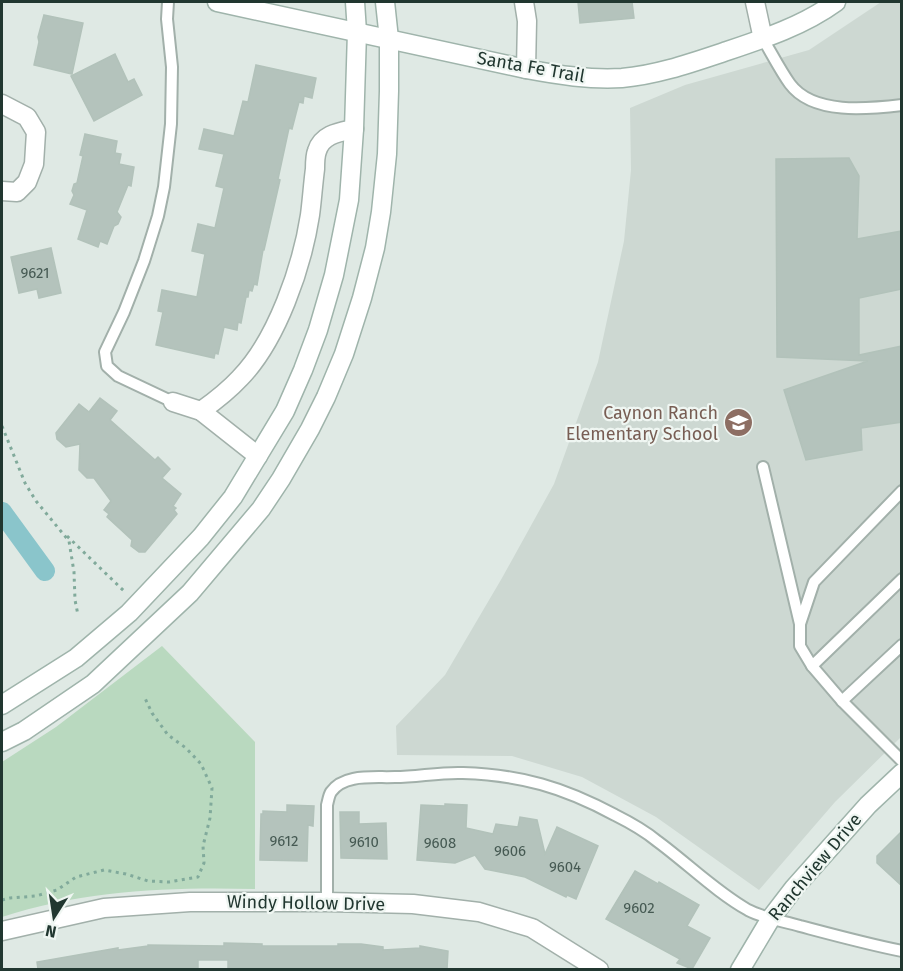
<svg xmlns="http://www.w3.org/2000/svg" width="903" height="971" viewBox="0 0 903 971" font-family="'Fira Sans',sans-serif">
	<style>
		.built { fill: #cdd8d2 }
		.green { fill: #b9d9bf }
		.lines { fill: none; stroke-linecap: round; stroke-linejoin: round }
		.canal { stroke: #8ac5cb; stroke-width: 20 }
		.building { fill: #b4c3bc; stroke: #b2c2ba; stroke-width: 1.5 }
		.lane-casing { stroke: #a2b0aa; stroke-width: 14 }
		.street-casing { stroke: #a2b0aa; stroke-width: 21 }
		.secondary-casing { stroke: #9fb4ab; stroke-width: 21 }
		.path { stroke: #81aa9b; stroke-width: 3; stroke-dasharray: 3 4.5; stroke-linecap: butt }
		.lane { stroke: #fff; stroke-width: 10 }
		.street { stroke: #fff; stroke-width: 18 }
		.secondary { stroke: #fff; stroke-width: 18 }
		.labels { text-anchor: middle; stroke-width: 4.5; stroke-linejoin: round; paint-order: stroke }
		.number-label { font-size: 15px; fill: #465a53 }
		.street-label { font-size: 18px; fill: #213730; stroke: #eff6f2 }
		.education-label { font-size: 18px; fill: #785e54; stroke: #eff6f2; text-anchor: end }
	</style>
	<rect width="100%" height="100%" fill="#dfe9e4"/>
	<path class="built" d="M881 2H901V737L835 802 759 890 656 817 582 777 512 756 397 755 396 726 445 675 502 578 554 484 598 362 624 241 631 170 630 108 685 85 809 50Z"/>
	<path class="green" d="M162 646 255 742V889C169 887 84 890 2 917V762L56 727Z"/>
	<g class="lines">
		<path class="canal" d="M2 512 45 571"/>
	</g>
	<g class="building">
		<path d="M578 2H632L634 18 580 23Z"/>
		<path d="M44 15 83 23 72 74 34 65 39 42 38 37Z"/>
		<path d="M115 54 128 82 134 79 142 95 94 121 71 76Z"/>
		<path d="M256 65 316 78 312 98 304 96 303 103 299 102 292 129 289 128 278 179 280 180 264 250H263L257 285 254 284 252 291 249 290 248 297H246L241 323 238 322 237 330 224 327 218 354 215 353 214 358 156 345 163 312 158 311 162 290 197 297 205 254 192 251 198 224 215 228 224 188 216 186 224 154 199 149 204 129 234 136 243 101 248 102Z"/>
		<path d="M85 134 117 141 115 153 121 154 119 164 134 167 131 186 128 185 117 212 121 217 118 224 114 226 107 244 100 241 98 247 78 239 87 210 70 204 74 195 72 191 74 184 77 183 83 156 80 155Z"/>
		<path d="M849 158 859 176 857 239 902 231V289L859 298V355L902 346V422L861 428 862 450 806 460 784 390 868 361 777 357 776 159Z"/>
		<path d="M51 248 61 293 39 298 37 289 19 293 11 257Z"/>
		<path d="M100 398 117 411 110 420 155 460 158 457 170 469 162 478 181 494 173 506 176 508 174 510 177 514 145 552H139L131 546 132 540 107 517 109 514 104 510 111 501 94 478H87L79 470 80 444 66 447 57 439 56 433 79 404 89 412Z"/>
		<path d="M445 804 467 805 466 828 493 834 496 824 518 827 520 817 537 820 545 854 557 827 598 846 576 899 567 895 566 897 525 877 485 869 475 855 455 863 417 860 421 805 445 806Z"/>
		<path d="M287 805 314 806 313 826 308 825 307 861 260 860 261 814H263V811L287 812Z"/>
		<path d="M340 812H359V824L386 823 387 859 341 858Z"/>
		<path d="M902 831V886L877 863V856Z"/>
		<path d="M635 871 658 884 659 882 699 905 687 926 710 938 692 969 677 963 680 959 606 919Z"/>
		<path d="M224 943 262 944V946H338V944H361L383 947V950L420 948V946L448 951 447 969H228V960H198V969H38L37 962 118 948V950L148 946V945L224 946Z"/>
	</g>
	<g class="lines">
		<defs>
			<g id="lane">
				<path d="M168 2 167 19 172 67 171 124 164 187 158 216 144 261 124 312 105 352 107 366 118 376 173 402"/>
				<path d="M763 39C772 54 780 70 790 84 813 115 868 109 902 105"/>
				<path d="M763 467 800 624"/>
				<path d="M902 491 814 582 800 624V646L812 666 842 701 902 761"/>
				<path d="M812 666 902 579"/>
				<path d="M842 701 902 645"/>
				<path d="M327 902V805C328 801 329 795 331 792 344 773 375 778 395 777 417 777 440 772 463 773 521 775 563 787 615 815 629 822 645 831 657 841 687 863 716 892 748 910 763 918 783 921 800 926 834 935 867 944 902 951"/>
			</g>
			<g id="street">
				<path d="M524 2 527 21 526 69"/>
				<path d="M755 2 763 39"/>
				<path d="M2 104 27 117 36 132 34 164 27 182 17 192 2 191"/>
				<path d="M173 402 201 411 258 456"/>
				<path d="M201 411C215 401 228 391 240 378 277 340 302 267 310 215 312 200 313 184 315 169 315 164 315 156 317 151 322 134 340 132 354 129"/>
				<path d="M2 931 104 908 190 902H327L413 904 479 912 532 928 599 970"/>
			</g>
			<g id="secondary">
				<path d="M217 2 526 69C558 75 590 80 622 78 657 75 691 63 724 52 763 39 803 26 836 2"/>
				<path d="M2 705 76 658 129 613 201 537 233 497 285 411 303 370 318 330 334 275 349 200 354 129 357 32 355 2"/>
				<path d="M2 742 24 731 93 684 190 593 261 509 281 479 310 429 326 397 344 354 362 298 375 248 381 212 387 154 389 91V39L385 2"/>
				<path d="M740 970 771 918 794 888 868 805 902 773"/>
			</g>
		</defs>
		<use href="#lane" class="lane-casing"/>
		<use href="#street" class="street-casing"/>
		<use href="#secondary" class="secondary-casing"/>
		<g class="path">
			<path d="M2 426 25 483 36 501 69 541 74 572 75 600 78 615"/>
			<path d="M67 536 125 592"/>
			<path d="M2 900 10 898 36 896 57 890 76 877 104 870 126 874 148 881 169 882 198 877 204 863 203 846 210 818 212 788 201 764 186 748 168 735 152 713 144 696"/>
		</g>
		<use href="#lane" class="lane"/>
		<use href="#street" class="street"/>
		<use href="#secondary" class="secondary"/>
	</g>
	<defs>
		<symbol id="school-disc" viewBox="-11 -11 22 22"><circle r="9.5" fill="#8d6e63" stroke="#eff6f2"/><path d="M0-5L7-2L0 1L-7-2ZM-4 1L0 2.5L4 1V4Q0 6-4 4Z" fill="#fff"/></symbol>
	</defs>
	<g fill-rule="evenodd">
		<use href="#school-disc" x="722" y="406" width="33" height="33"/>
	</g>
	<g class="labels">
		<g class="number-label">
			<text x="35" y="278">9621</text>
			<text x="284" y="846">9612</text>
			<text x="364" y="847">9610</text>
			<text x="440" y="848">9608</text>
			<text x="510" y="856">9606</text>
			<text x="565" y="872">9604</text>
			<text x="639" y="913">9602</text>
		</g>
		<g class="street-label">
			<text transform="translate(531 67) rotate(10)" y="6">Santa Fe Trail</text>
			<text transform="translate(815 867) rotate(-50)" y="6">Ranchview Drive</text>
			<text transform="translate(306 903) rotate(1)" y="6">Windy Hollow Drive</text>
		</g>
		<g class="education-label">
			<text x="718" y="419">Caynon Ranch<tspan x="718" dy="21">Elementary School</tspan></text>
		</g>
	</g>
	<rect width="903" height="971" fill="none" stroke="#213730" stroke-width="6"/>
	<g transform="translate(54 917) rotate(192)" stroke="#eff6f2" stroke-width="4.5" paint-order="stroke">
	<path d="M0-4.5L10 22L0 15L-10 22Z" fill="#213730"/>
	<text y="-9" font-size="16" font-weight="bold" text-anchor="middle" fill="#213730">N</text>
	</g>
</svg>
